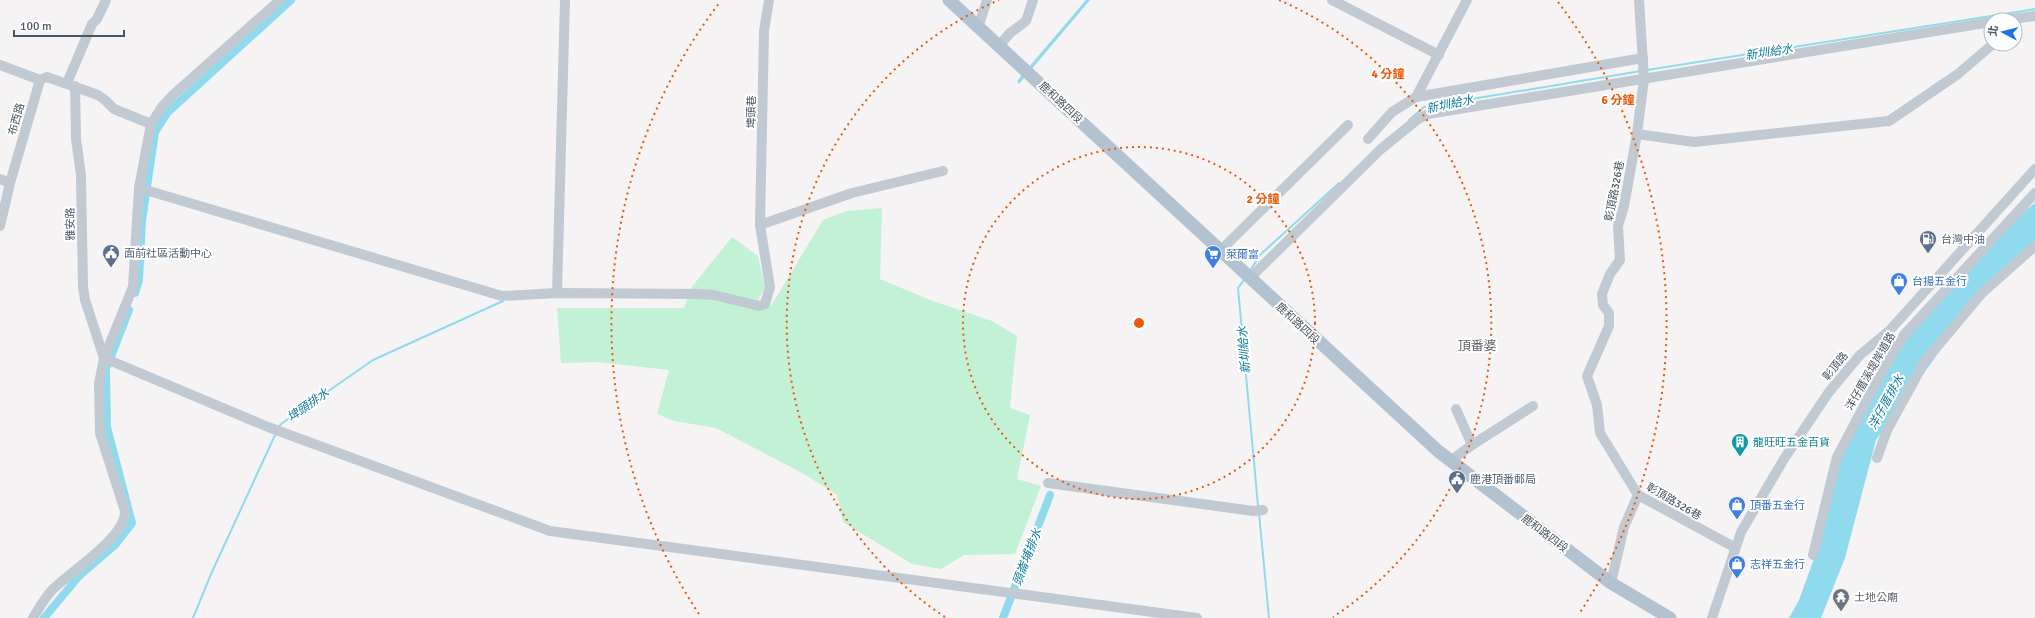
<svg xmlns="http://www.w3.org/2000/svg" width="2035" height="618" viewBox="0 0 2035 618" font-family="Signika,'Noto Sans TC',sans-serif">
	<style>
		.green { fill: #c3f1d5 }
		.water { fill: #90daee }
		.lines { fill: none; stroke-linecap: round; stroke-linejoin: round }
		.stream { stroke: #90daee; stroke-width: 2 }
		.canal { stroke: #90daee; stroke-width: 8 }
		.minor { stroke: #c1cad2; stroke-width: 10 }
		.major { stroke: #b3c2d1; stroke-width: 13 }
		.ring { fill: none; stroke: #e8590c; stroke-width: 2; stroke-dasharray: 2 4 }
		.labels { text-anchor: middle; stroke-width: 4; stroke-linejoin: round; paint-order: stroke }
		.street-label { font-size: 11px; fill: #4a5661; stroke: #fff }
		.service-label { font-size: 11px; fill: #4e5e75; stroke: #fff; text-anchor: start }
		.shop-label { font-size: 11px; fill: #366cbe; stroke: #fff; text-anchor: start }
		.culture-label { font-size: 11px; fill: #0d838f; stroke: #fff; text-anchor: start }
		.worship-label { font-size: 11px; fill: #5b616d; stroke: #fff; text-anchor: start }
		.water-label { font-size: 12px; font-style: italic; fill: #0c7c9b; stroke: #fff }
		.quarter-label { font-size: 13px; fill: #5f6368; stroke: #fff }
		.centre { fill: #e8590c; stroke: #fff; stroke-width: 2 }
		.ring-label { font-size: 12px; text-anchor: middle; font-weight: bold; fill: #e8590c; stroke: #fff; stroke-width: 4; stroke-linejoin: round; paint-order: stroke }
	</style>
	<rect width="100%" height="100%" fill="#f5f3f3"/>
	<path class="green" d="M882 208 880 279 930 300 992 321 1017 336 1010 408 1030 415 1017 479 1041 486 1015 554 964 555 941 569 912 564 843 522 837 495 804 474 716 428 674 421 657 414 669 370 597 362 561 363 557 308H684L691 288 732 237 758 256 765 288 758 300 771 306 823 220 847 211Z"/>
	<g class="water">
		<path d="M1086 0H1090L1019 84 1017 81Z"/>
		<path d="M2035 203V243L1982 292 1876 440 1845 558 1821 618H1789L1799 600 1815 556 1840 458 1905 337 2022 213Z"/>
	</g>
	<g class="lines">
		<g class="stream">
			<path d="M1647 70 2035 9"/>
			<path d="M1409 120 1424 107 1641 71"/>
			<path d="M1250 271 1260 255 1339 183"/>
			<path d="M1244 280 1238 288 1258 506"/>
			<path d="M279 427 281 424 373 360 503 301"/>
			<path d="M1259 513 1269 618"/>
			<path d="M193 618 211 574 276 433"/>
		</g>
		<g class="canal">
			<path d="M135 293 139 280 142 221 155 132 167 113 291 0"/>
			<path d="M44 618 79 576 115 545 132 523 107 427 106 369 129 310"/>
			<path d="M1003 618 1050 495"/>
		</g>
		<g class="minor">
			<path d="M1332 0 1439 55"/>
			<path d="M1639 0 1644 79 1637 134 1624 206 1618 226 1620 260 1610 274 1602 294 1603 305 1609 313V326L1587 376 1597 405 1600 433 1638 495 1734 547"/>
			<path d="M2003 20 2035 16"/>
			<path d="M978 28 987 0"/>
			<path d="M999 46 1010 33 1026 21 1033 0"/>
			<path d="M0 65 40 80"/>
			<path d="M67 83 92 24 97 19 106 0"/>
			<path d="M75 86 76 139 81 175 83 287 85 300 104 358 268 427 550 531 1197 618"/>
			<path d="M1416 97 1643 58"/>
			<path d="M1637 134 1694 142 1889 121 1958 74 1993 44"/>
			<path d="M1368 139 1392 112 1416 97 1467 0"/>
			<path d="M0 179 10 183 40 80 47 77 98 95 105 100 114 109 151 124"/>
			<path d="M139 188 502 296 557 293 697 294 714 295 759 306 765 304 770 287 760 225 852 193 943 171"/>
			<path d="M760 225 764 31 769 0"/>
			<path d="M0 226 10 183"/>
			<path d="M1220 251 1348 125"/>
			<path d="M1250 278 1381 149 1418 119 1428 114 1991 22"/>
			<path d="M557 293 565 0"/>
			<path d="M1472 445 1533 406"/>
			<path d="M1877 458 1887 430 1925 361 1982 293 2035 246"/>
			<path d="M1450 461 1472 445 1456 409"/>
			<path d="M1048 483 1253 511 1263 510"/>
			<path d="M1813 555 1837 457 1885 366 1904 335 2035 193"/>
			<path d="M1611 583 1624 527 1638 495"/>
			<path d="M33 618C39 608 44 599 52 590 71 571 126 537 125 511L100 433 99 384 104 358 133 287 139 188 151 124 162 107 173 95 280 0"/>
			<path d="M1712 618 1741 532 1784 459 1829 392 1860 355 1890 330 2035 169"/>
		</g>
		<path class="major" d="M949 0 1438 451 1611 583 1670 618"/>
	</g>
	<g class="ring">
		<circle cx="1139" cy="323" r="176"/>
		<path d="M945 617A352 352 0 0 1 999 0M1279 0A352 352 0 0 1 1333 617"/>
		<path d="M699 614A528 528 0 0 1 720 2M1558 2A528 528 0 0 1 1579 614"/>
	</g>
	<defs>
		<symbol id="fuel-pin" viewBox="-11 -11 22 30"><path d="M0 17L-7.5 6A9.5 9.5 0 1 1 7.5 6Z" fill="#5c6f8a" stroke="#fff"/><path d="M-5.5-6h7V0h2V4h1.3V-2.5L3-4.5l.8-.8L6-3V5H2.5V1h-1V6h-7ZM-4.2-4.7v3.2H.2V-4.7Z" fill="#fff"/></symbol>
		<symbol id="civic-pin" viewBox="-11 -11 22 30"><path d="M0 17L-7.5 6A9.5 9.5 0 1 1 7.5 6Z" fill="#5c6f8a" stroke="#fff"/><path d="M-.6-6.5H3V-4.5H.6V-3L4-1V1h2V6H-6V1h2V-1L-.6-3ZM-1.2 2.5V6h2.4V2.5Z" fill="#fff"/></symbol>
		<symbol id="supermarket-pin" viewBox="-11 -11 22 30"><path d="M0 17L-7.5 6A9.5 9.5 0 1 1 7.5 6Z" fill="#3f7fe0" stroke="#fff"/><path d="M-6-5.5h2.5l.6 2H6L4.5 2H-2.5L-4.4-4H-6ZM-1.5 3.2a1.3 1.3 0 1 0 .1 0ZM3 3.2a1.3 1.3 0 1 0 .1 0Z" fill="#fff"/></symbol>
		<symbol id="shop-pin" viewBox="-11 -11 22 30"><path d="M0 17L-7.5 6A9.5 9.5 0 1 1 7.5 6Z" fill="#3f7fe0" stroke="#fff"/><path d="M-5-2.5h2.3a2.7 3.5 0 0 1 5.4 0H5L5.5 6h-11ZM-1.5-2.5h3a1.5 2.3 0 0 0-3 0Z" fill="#fff"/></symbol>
		<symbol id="building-pin" viewBox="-11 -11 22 30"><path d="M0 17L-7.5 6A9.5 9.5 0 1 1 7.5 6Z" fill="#0f9aa8" stroke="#fff"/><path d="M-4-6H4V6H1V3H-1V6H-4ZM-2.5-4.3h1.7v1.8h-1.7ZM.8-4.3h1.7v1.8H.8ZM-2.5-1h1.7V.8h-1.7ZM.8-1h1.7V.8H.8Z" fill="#fff"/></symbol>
		<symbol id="temple-pin" viewBox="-11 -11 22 30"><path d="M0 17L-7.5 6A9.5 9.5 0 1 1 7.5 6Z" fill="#6b7280" stroke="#fff"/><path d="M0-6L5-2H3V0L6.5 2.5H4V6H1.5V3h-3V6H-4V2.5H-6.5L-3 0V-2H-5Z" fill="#fff"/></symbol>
	</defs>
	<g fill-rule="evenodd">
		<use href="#fuel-pin" x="1918" y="229" width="20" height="27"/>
		<use href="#civic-pin" x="101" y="243" width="20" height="27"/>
		<use href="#supermarket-pin" x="1203" y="244" width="20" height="27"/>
		<use href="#shop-pin" x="1889" y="271" width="20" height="27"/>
		<use href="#building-pin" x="1730" y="432" width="20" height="27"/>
		<use href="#civic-pin" x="1447" y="469" width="20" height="27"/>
		<use href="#shop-pin" x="1727" y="495" width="20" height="27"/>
		<use href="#shop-pin" x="1727" y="554" width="20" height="27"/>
		<use href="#temple-pin" x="1831" y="587" width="20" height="27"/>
	</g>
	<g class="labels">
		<g class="street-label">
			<text transform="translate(1061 102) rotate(43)" y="4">鹿和路四段</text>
			<text transform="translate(751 112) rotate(-90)" y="4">埤頭巷</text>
			<text transform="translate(16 119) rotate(-74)" y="4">布西路</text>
			<text transform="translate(1614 191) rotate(-79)" y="4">彰頂路326巷</text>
			<text transform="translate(70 224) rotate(-91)" y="4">雅安路</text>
			<text transform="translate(1298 323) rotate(43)" y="4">鹿和路四段</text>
			<text transform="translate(1835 366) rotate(-50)" y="4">彰頂路</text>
			<text transform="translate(1870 371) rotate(-60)" y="4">洋仔厝溪堤岸道路</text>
			<text transform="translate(1674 501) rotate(30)" y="4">彰頂路326巷</text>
			<text transform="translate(1545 533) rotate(37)" y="4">鹿和路四段</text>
		</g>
		<g class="service-label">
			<text x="1941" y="243">台灣中油</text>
			<text x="124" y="257">面前社區活動中心</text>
			<text x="1470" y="483">鹿港頂番郵局</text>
		</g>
		<g class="shop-label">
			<text x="1226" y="258">萊爾富</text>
			<text x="1912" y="285">台揚五金行</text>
			<text x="1750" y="509">頂番五金行</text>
			<text x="1750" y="568">志祥五金行</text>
		</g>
		<g class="culture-label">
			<text x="1753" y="446">龍旺旺五金百貨</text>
		</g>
		<g class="worship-label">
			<text x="1854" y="601">土地公廟</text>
		</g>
		<g class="water-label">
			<text transform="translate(1769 52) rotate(-9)" y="4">新圳給水</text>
			<text transform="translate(1450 104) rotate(-12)" y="4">新圳給水</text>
			<text transform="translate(1244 350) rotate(-95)" y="4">新圳給水</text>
			<text transform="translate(1886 402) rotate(-61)" y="4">洋仔厝排水</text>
			<text transform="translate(308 405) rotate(-35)" y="4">埤頭排水</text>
			<text transform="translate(1027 557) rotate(-69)" y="4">頭崙埔排水</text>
		</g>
		<g class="quarter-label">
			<text x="1477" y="350">頂番婆</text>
		</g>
	</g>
	<circle cx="1139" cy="323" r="6" class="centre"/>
	<g class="ring-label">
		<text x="1388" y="78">4 分鐘</text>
		<text x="1618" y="104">6 分鐘</text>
		<text x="1263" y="203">2 分鐘</text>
	</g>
	<g transform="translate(2003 32) rotate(277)"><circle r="19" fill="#ffffff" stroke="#b7bbc0"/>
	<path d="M0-3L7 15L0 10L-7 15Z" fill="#1a73e8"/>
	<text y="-6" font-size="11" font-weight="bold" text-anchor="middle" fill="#4a5661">北</text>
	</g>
	<path d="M14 30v6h110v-6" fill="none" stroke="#4a5661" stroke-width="2"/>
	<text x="20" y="30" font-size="12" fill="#4a5661" stroke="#ffffff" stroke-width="3" paint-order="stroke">100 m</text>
</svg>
